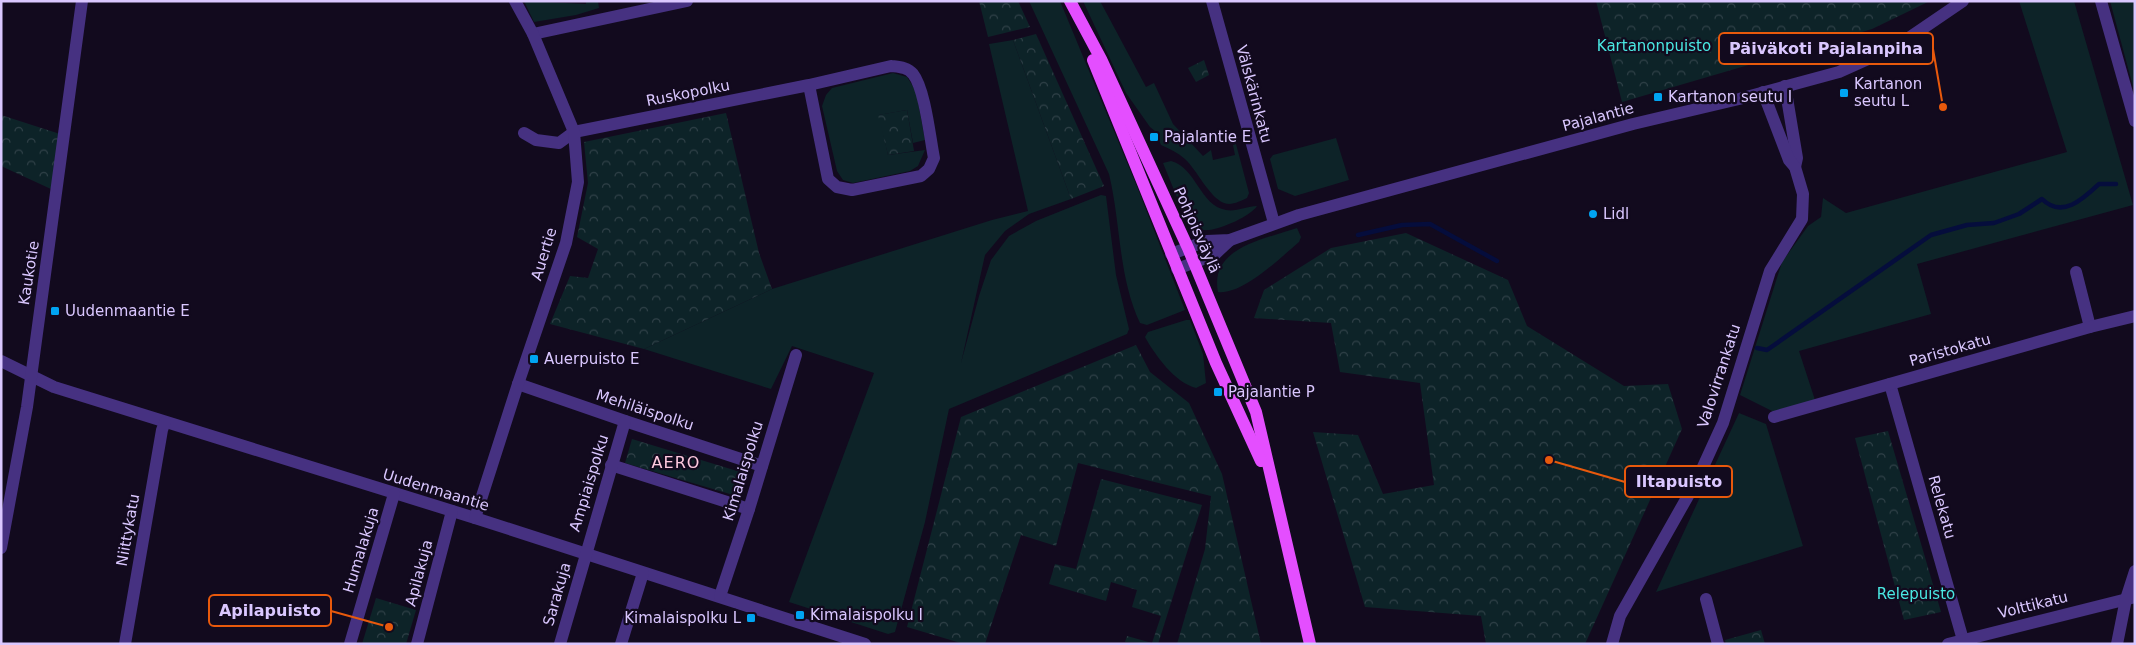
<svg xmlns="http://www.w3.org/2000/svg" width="2136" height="645" viewBox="0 0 2136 645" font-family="'DejaVu Sans',sans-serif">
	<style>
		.grass { fill: #0d2328 }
		.forest { fill: url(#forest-crowns) }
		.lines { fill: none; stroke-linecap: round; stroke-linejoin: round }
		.stream { stroke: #050d3c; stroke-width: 4.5 }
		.minor { stroke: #463181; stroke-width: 12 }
		.major { stroke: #e44eff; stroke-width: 12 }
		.poi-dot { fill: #00a4f2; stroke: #120a1e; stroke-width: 2 }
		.labels { text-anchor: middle; stroke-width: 4.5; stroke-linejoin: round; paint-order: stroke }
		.park-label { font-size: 15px; fill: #4ae8e3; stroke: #120a1e }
		.poi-label { font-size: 15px; fill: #dac7ff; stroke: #120a1e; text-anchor: start }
		.street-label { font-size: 15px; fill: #dac7ff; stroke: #120a1e }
		.neighbourhood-label { font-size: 16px; letter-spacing: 1px; fill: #ffc9df; stroke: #120a1e }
		.leader { fill: none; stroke: #e8590c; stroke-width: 2 }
		.callout-dot { fill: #e8590c; stroke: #120a1e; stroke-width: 2 }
		.callout { fill: #120a1e; stroke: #e8590c; stroke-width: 2 }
		.callout-label { font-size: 16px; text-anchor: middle; font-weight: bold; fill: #dac7ff }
	</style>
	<defs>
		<pattern id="forest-crowns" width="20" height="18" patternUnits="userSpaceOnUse" patternTransform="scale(1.25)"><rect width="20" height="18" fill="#0d2328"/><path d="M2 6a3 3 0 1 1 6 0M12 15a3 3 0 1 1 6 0" fill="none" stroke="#304148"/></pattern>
	</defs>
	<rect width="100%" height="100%" fill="#120a1e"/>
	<g class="grass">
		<path d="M524 1 586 4V1H598L599 8 576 15 534 22Z"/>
		<path d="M1029 1H1060L1138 189 1185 310 1147 325 1140 323C1118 276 1121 224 1109 174Z"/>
		<path d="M1083 1H1100L1146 87 1154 83 1173 124 1203 156 1211 150 1213 160 1235 155 1233 145 1236 144 1249 193 1247 198C1240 201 1232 206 1224 203 1209 197 1197 170 1185 159 1178 153 1170 149 1161 145L1155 131 1150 127 1126 93Z"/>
		<path d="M2019 1H2074L2133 205 1917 264 1931 314 1799 351 1815 400 1774 412 1740 395 1782 262 1808 226 1821 217 1823 198 1846 213 2067 152Z"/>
		<path d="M2110 1H2135V94Z"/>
		<path d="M1013 40 1071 199 1029 214 1005 231 985 255 961 363 979 296 991 260 1009 236 1036 221 1101 195 1106 196 1116 275 1129 329 1127 334 949 409 925 522 895 632 888 634 789 602 874 373 792 346 771 389 644 349 772 289 992 220 1028 211 989 44Z"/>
		<path d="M893 73 907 77 916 91 925 140 913 143 907 110 879 115 888 155 925 150 918 166 910 171 853 183 843 180 837 171 822 106 826 95 832 88Z"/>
		<path d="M1336 138 1349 180 1295 196 1278 189 1270 159 1273 155Z"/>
		<path d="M1171 161C1196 167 1200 206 1226 210 1236 212 1247 206 1257 206 1251 216 1221 229 1209 230 1201 231 1192 227 1187 222L1163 163Z"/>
		<path d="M1297 228 1301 237 1299 242C1280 258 1243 295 1218 292 1209 247 1266 239 1297 228Z"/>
		<path d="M1186 320H1190L1203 354 1206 383 1196 388C1175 383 1155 355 1145 337L1148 332Z"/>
		<path d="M1739 413 1766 424 1803 546 1656 592Z"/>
	</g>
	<g class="forest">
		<path d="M979 1H1018L1030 27 988 37Z"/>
		<path d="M1596 1H1930L1872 29 1622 102Z"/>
		<path d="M1036 34 1104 186 1071 199 1013 40Z"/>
		<path d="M1204 60 1209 75 1196 82 1188 68Z"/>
		<path d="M907 110 914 151 888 155 878 115Z"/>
		<path d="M726 113 759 253 772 289 644 349 550 324 570 276 588 278 598 249 577 237 588 183 584 142Z"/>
		<path d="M1 115 60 134 51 189 1 166Z"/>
		<path d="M1406 233 1508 280 1527 326 1624 386 1668 384 1682 429 1585 644H1486L1481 616 1365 607 1313 432 1358 435 1383 494 1434 485 1420 383 1340 372 1331 323 1254 318 1264 290 1331 248Z"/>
		<path d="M1136 345 1150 372 1189 403 1222 474 1261 644H1177L1205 549 1211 496 1078 463 1056 546 1021 535 985 644H964L907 627 961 417Z"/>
		<path d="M1888 431 1941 612 1904 620 1855 438Z"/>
		<path d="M632 439 747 474 740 497 625 463Z"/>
		<path d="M1101 479 1202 505 1158 644 1125 642 1127 636 1152 643 1161 616 1132 607 1137 590 1111 582 1106 601 1049 584 1055 564 1076 569Z"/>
		<path d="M376 598 416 610 406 644H362Z"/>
		<path d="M1761 630 1765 644H1726L1725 640Z"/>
	</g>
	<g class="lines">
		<g class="stream">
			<path d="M1358 235 1402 225 1430 224 1497 261"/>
			<path d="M1728 342 1735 344"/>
			<path d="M1757 348 1767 350 1931 235 1967 225 1994 223 2019 214 2042 199C2062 219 2083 199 2099 184H2116"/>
		</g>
		<g class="minor">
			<path d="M1212 1 1274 223"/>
			<path d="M2101 1 2135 121"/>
			<path d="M533 34 687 1"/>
			<path d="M1785 86 1797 158 1795 167"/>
			<path d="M524 133 536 140 559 143 574 132 809 85 891 66C899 67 907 67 913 74 925 89 930 138 934 158L929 169 921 176 852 190 837 187 828 179 809 85"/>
			<path d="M1171 254 1207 241 1230 240 1299 215 1633 124 1739 99 1839 72 1897 46 1963 1"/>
			<path d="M1177 269 1214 255 1230 240"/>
			<path d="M2076 272 2090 327"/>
			<path d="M1 361 54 387 475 518 865 644"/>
			<path d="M518 384 625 421 762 466"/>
			<path d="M1890 384 1963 640"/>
			<path d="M1774 417 2090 327 2135 316"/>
			<path d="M611 465 749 509"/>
			<path d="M475 518 518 384 566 243 578 182 574 132 533 34 515 1"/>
			<path d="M1 548 27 407 82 1"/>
			<path d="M720 596 749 509 796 355"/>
			<path d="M1706 599 1718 644"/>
			<path d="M125 644 162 430 165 422"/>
			<path d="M350 644 394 494"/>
			<path d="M417 644 452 511"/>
			<path d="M560 644 625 421"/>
			<path d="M621 644 643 573"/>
			<path d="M1612 644 1620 616 1697 480 1723 423 1770 271 1802 219 1803 194 1795 167 1789 160 1763 92"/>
			<path d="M1948 644 2135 597"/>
			<path d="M2117 644 2126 599 2135 571"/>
		</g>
		<g class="major">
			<path d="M1070 1 1101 59 1188 248 1256 412 1310 644"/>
			<path d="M1093 60 1216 363 1261 461"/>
		</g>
	</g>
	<g class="poi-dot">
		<rect x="1839" y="88" width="10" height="10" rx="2.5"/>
		<rect x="1653" y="92" width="10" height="10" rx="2.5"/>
		<rect x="1149" y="132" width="10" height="10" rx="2.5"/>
		<circle cx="1593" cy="214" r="5"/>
		<rect x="50" y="306" width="10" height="10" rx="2.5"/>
		<rect x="529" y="354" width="10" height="10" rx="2.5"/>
		<rect x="1213" y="387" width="10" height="10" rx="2.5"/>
		<rect x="795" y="610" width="10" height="10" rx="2.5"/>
		<rect x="746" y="613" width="10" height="10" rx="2.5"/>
	</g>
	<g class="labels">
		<g class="park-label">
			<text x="1654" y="51">Kartanonpuisto</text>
			<text x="1916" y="599">Relepuisto</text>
		</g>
		<g class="poi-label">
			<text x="1854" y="89">Kartanon<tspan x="1854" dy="17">seutu L</tspan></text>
			<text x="1668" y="102">Kartanon seutu I</text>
			<text x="1164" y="142">Pajalantie E</text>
			<text x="1603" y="219">Lidl</text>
			<text x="65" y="316">Uudenmaantie E</text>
			<text x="544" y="364">Auerpuisto E</text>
			<text x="1228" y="397">Pajalantie P</text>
			<text x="810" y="620">Kimalaispolku I</text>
			<text x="741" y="623" text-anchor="end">Kimalaispolku L</text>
		</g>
		<g class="street-label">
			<text transform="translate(688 93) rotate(-11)" y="5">Ruskopolku</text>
			<text transform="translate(1254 94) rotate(75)" y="5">Välskärinkatu</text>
			<text transform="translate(1598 117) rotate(-15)" y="5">Pajalantie</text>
			<text transform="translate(1197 230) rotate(66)" y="5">Pohjoisväylä</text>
			<text transform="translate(544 254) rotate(-73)" y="5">Auertie</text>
			<text transform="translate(29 273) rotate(-81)" y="5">Kaukotie</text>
			<text transform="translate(1950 350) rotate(-16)" y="5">Paristokatu</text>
			<text transform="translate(1719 376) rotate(-72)" y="5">Valovirrankatu</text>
			<text transform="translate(645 410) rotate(18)" y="5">Mehiläispolku</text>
			<text transform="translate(743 471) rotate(-73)" y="5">Kimalaispolku</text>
			<text transform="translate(589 483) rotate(-73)" y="5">Ampiaispolku</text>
			<text transform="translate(436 490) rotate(17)" y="5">Uudenmaantie</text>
			<text transform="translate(1942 507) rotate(74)" y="5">Relekatu</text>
			<text transform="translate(128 530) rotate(-80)" y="5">Niittykatu</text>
			<text transform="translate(361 550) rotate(-73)" y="5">Humalakuja</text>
			<text transform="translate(419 573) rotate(-75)" y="5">Apilakuja</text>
			<text transform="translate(557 594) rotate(-74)" y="5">Sarakuja</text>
			<text transform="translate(2033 605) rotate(-14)" y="5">Volttikatu</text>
		</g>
		<g class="neighbourhood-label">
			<text x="676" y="468">AERO</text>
		</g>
	</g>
	<path class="leader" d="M1943 107L1933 49M1549 460L1625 482M389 627L331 611"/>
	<g class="callout-dot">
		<circle cx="1943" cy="107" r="5"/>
		<circle cx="1549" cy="460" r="5"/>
		<circle cx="389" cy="627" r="5"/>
	</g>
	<g class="callout">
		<rect x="1719" y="33" width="214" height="31" rx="5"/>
		<rect x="1625" y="466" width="107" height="31" rx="5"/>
		<rect x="209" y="595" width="122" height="31" rx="5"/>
	</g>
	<g class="callout-label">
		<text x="1826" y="54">Päiväkoti Pajalanpiha</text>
		<text x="1679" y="487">Iltapuisto</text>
		<text x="270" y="616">Apilapuisto</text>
	</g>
	<rect width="2136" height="645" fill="none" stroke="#dac7ff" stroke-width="5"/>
</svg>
